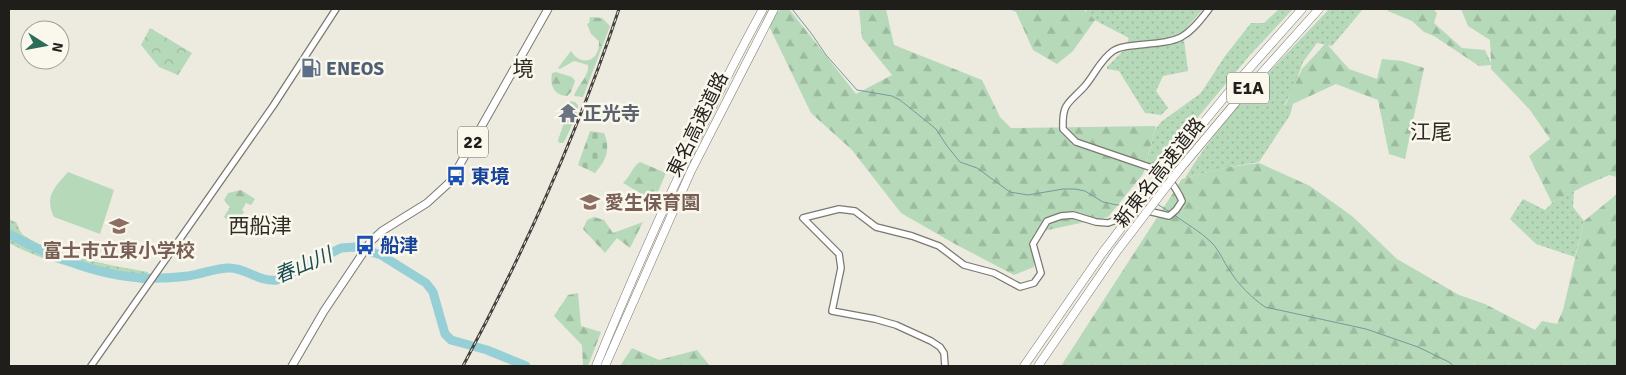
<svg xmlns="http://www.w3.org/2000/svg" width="1626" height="375" viewBox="0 0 1626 375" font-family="Signika,'Noto Sans JP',sans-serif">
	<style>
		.grass { fill: url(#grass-dots) }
		.forest { fill: url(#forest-firs) }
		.cemetery { fill: url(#cemetery-stones) }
		.park { fill: url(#park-crowns) }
		.pitch { fill: #b6d9b9 }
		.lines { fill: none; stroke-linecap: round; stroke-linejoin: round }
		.stream { stroke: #739b9e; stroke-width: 1 }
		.river { stroke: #96d0d6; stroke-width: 9 }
		.minor-casing { stroke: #7b7870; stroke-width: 8 }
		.major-casing { stroke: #7b7870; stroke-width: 9 }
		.highway-casing { stroke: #7b7870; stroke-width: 9 }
		.minor { stroke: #fff; stroke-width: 5.5 }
		.major { stroke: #fff; stroke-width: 7 }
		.highway { stroke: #fff; stroke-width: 8 }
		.rail-casing { stroke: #44423e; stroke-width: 3 }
		.rail { stroke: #faf7ed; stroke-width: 1; stroke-dasharray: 4; stroke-linecap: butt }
		.highway-bridge-casing { stroke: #7b7870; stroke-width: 9; stroke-linecap: butt }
		.highway-bridge { stroke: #fff; stroke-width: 8 }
		.labels { text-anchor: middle; stroke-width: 5; stroke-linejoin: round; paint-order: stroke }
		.shield { fill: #faf7ed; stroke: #615f5a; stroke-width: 1 }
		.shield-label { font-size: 18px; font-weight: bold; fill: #201e1b }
		.service-label { font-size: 19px; font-weight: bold; fill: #4e5e75; stroke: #faf7ed; text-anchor: start }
		.worship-label { font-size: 19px; font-weight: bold; fill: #5b616d; stroke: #faf7ed; text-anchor: start }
		.street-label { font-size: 19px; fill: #201e1b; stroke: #faf7ed }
		.transit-label { font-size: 19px; font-weight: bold; fill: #164399; stroke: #faf7ed; text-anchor: start }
		.education-label { font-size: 19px; font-weight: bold; fill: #785e54; stroke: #faf7ed; text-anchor: start }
		.water-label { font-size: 20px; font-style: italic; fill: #1a4d52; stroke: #faf7ed }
		.quarter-label { font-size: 21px; fill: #2f2c25; stroke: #faf7ed }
	</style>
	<defs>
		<pattern id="grass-dots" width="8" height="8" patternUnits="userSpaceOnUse" patternTransform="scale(1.25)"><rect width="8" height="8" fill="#b6d9b9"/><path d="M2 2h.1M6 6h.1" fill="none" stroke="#9cba9e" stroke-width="1.8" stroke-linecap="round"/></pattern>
		<pattern id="forest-firs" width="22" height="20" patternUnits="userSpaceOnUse" patternTransform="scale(1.25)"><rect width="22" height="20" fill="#b6d9b9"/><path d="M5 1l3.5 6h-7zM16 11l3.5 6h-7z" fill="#9cba9e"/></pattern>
		<pattern id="cemetery-stones" width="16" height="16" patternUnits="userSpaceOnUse" patternTransform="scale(1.25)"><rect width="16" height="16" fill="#b6d9b9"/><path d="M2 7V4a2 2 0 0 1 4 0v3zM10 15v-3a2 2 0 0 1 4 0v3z" fill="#9cba9e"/></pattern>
		<pattern id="park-crowns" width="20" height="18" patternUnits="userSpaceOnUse" patternTransform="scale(1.25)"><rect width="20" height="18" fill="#b6d9b9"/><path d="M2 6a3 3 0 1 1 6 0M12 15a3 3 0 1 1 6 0" fill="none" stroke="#9cba9e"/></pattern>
	</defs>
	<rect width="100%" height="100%" fill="#edeae0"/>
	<g class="grass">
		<path d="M1087 9H1203L1183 32 1188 71 1163 76 1156 91 1168 108 1161 115 1145 113 1119 71 1107 69V67L1124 50 1129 38 1085 15Z"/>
		<path d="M1279 9H1293L1250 55 1157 166 1146 164 1155 130 1161 122 1201 93 1225 56 1251 23H1264Z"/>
		<path d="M1329 9H1363L1332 46 1317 43 1303 62 1293 90 1284 105 1293 104 1290 115 1259 162 1224 168 1185 178C1223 115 1279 63 1329 9Z"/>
		<path d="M1574 191 1573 207 1584 221 1575 257 1536 244 1510 219 1523 199 1545 210 1552 203Z"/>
		<path d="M9 219 16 222C18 226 20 232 23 235 52 255 113 266 148 272L143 283 130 281C89 272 46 263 9 243Z"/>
	</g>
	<g class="forest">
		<path d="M781 9H789L856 94 892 75 862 38 859 9H886L894 45 982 80 1000 117 1011 128 1156 126 1143 174 1108 217 1034 233V267L1014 275 955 244 901 213 852 150 811 113 767 22Z"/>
		<path d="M1009 9H1083L1095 20 1073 51 1057 64 1033 50 1016 12Z"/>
		<path d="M1388 9H1433L1437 13 1434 23 1462 48 1485 50 1491 63 1490 40 1468 26 1461 9H1617V177L1609 175 1584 186 1552 203 1529 156 1550 139 1530 110 1491 69V65L1479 66 1434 36 1424 32 1412 21 1388 11Z"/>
		<path d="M590 17 602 18 610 26 583 97 574 96C578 84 589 77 588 65L574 61 560 69 558 68 571 51C582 68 600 61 599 41L591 34 587 24 589 23Z"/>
		<path d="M1326 43 1349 69 1377 79 1382 59 1402 61 1424 68 1405 159 1389 154 1378 100 1336 84 1284 108 1302 69Z"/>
		<path d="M556 72 572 77 575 81 571 92 567 96C553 95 550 85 552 73Z"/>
		<path d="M570 101 575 102 578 105V109C575 118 568 136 563 143H559L558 140 565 120H571L575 111 574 105 570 103Z"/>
		<path d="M640 162 666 173 654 201 623 183C630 177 632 167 640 162Z"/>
		<path d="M1259 163 1310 186 1352 216 1397 259 1459 295 1485 304 1535 330 1542 321 1557 324 1563 310 1584 221 1617 194V366H1061L1182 179 1223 168Z"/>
		<path d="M241 190 255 199 251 205 246 203 242 210 244 212 235 226 224 217 230 207 224 200 228 193Z"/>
		<path d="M594 217 604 220 613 233 643 222 630 248 617 238 605 253 583 229 587 220Z"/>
		<path d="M578 293 581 326 601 332 588 366H583L582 345 554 316 568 295Z"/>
		<path d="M632 348 659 360 697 350 710 366H620Z"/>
	</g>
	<path class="cemetery" d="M590 131 604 133C611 150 606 160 595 173L578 165Z"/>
	<path class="park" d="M150 28 192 53 178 75 159 67 141 45Z"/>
	<path class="pitch" d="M68 172 114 190 100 234 54 217C44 196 55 187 68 172Z"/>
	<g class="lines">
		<g class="stream">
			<path d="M792 9 811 33 826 55 857 90 892 96 900 100 936 129 947 146 960 162 977 168 1010 192 1028 195 1063 189H1075L1085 191 1103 202 1117 205 1136 203"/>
			<path d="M1157 204 1170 212"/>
			<path d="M1173 214C1186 224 1200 231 1211 242 1220 251 1223 261 1230 271 1238 284 1252 298 1265 307L1366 329 1418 347 1449 362 1454 366"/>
		</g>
		<path class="river" d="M9 234C52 258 111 281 161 278 170 278 179 277 188 276 202 274 216 268 229 268 247 268 258 282 277 280L341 248 356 247 381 255 426 283 433 292 445 334 451 340 487 350 526 366"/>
		<defs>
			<g id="minor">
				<path d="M91 366 273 106 336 9"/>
				<path d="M945 366 944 353 940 347 931 341 896 325 875 319 832 311 841 268 839 254 803 218 839 209 855 211 876 227 912 236 939 246 964 265 994 273 1020 287 1034 283 1041 273 1033 244 1047 221 1061 216 1073 215 1096 222 1108 223 1144 210 1169 216 1176 210 1182 201C1176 187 1168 176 1155 169L1076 142 1063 129C1062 103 1068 104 1084 87 1094 76 1100 60 1113 51 1120 46 1130 46 1138 45 1179 41 1184 42 1209 9"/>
			</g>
			<path id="major" d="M292 366 324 311 371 241 382 231 427 203 450 182 548 9"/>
			<g id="highway">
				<path d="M1168 166 1232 88 1302 9"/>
				<path d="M1179 170 1242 95 1319 9"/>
				<path d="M596 366C646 244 700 124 763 9"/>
				<path d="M605 366 691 171 774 9"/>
				<path d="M1024 366 1103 252"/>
				<path d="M1038 366 1117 251"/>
			</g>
		</defs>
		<use href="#minor" class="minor-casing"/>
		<use href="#major" class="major-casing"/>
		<use href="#highway" class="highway-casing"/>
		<use href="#minor" class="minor"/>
		<use href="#major" class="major"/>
		<use href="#highway" class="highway"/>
		<defs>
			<path id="rail" d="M463 366C524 252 578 132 619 9"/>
		</defs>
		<use href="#rail" class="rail-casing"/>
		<use href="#rail" class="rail"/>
		<defs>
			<g id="highway-bridge">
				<path d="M1117 251 1179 170"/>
				<path d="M1103 252 1168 166"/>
			</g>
		</defs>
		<use href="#highway-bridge" class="highway-bridge-casing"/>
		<use href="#highway-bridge" class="highway-bridge"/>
	</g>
	<defs>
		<symbol id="fuel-bare" viewBox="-9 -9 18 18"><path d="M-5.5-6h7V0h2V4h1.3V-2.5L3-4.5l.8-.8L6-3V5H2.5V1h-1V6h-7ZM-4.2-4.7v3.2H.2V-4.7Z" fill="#5c6f8a" stroke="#faf7ed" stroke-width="2.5" paint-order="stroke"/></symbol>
		<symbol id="temple-bare" viewBox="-9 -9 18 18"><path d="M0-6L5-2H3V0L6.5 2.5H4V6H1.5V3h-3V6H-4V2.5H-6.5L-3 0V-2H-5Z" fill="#6b7280" stroke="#faf7ed" stroke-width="2.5" paint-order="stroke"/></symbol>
		<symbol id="bus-bare" viewBox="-9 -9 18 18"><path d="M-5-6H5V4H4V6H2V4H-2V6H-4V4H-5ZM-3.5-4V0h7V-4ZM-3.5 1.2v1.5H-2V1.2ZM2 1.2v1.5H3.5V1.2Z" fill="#1a4fb4" stroke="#faf7ed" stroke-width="2.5" paint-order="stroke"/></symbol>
		<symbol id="school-bare" viewBox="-9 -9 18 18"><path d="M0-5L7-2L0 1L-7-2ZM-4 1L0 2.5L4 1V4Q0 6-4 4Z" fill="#8d6e63" stroke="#faf7ed" stroke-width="2.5" paint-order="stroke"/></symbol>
	</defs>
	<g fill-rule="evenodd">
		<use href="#fuel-bare" x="297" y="54" width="28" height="28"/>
		<use href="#temple-bare" x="554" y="99" width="28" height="28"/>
		<use href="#bus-bare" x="442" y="162" width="28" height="28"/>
		<use href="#school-bare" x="576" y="188" width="28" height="28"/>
		<use href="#school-bare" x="105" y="212" width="28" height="28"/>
		<use href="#bus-bare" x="351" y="231" width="28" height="28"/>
	</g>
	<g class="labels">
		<g class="shield">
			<rect x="1227" y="72.5" width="42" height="31" rx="4"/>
			<rect x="458" y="126.5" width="30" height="31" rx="4"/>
		</g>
		<g class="shield-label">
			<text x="1248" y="94">E1A</text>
			<text x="473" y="148">22</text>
		</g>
		<g class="service-label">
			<text x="326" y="75">ENEOS</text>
		</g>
		<g class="worship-label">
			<text x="583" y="120">正光寺</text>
		</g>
		<g class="street-label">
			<text transform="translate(697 124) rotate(-64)" y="7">東名高速道路</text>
			<text transform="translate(1159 172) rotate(-52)" y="7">新東名高速道路</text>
		</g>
		<g class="transit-label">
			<text x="471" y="183">東境</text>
			<text x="380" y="252">船津</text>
		</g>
		<g class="education-label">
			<text x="605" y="209">愛生保育園</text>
			<text x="119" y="257" text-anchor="middle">富士市立東小学校</text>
		</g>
		<g class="water-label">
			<text transform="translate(303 265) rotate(-23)" y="7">春山川</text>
		</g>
		<g class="quarter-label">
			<text x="523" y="76">境</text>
			<text x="1431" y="139">江尾</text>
			<text x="260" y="233">西船津</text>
		</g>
	</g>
	<rect width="1626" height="375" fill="none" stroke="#201e1b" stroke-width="20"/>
	<g transform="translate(45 45) rotate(101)"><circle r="24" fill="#faf7ed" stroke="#a3a099"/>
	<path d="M0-4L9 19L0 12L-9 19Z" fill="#2d6c59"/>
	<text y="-8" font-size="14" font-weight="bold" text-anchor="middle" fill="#201e1b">N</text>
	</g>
</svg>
